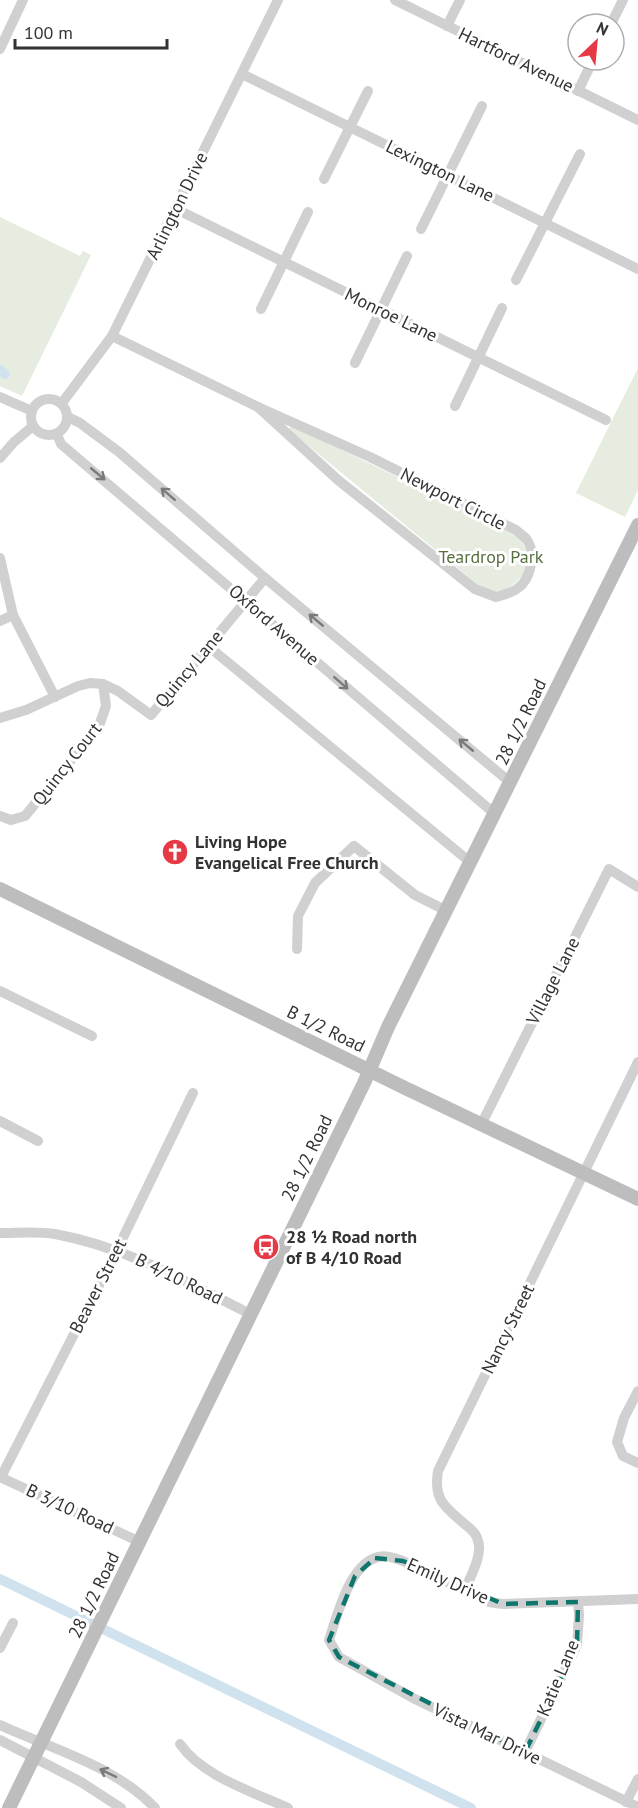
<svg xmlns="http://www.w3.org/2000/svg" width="638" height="1808" viewBox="0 0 638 1808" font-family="'PT Sans',sans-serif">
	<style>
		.green { fill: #e6ecdf }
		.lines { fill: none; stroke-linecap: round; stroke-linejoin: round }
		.canal { stroke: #cfe2ee; stroke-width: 10 }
		.street { stroke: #d0d0d0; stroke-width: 10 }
		.secondary { stroke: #bdbdbd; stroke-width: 14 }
		.oneway { stroke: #7a7a7a }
		.marked { fill: none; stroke: #0f766e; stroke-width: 4.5; stroke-dasharray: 12 8; stroke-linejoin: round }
		.labels { text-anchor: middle; stroke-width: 6; stroke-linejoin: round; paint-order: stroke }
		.street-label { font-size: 18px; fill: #333; stroke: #fff }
		.park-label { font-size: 18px; fill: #56703f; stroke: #fff }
		.poi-label { font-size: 18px; font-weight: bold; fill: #333; stroke: #fff; text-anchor: start }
	</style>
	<rect width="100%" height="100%" fill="#fff"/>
	<g class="green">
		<path d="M0 217 80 256 83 251 91 255 22 396 0 386Z"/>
		<path d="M638 368V490L625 517 576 493Z"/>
		<path d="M293 426 504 529C509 532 516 536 520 540 538 563 521 584 499 592L482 588 288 429Z"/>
	</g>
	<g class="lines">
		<g class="canal">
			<path d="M0 370 5 374"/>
			<path d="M0 1579 471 1808"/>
		</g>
		<g class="street">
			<path d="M395 0 638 120"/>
			<path d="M611 24 623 0"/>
			<path d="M447 26 460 0"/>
			<path d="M0 49 23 0"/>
			<path d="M242 74 638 269"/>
			<path d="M578 91 593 60"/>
			<path d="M324 179 368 91"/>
			<path d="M176 209 606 420"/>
			<path d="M421 229 482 106"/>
			<path d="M516 280 580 154"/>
			<path d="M261 309 308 212"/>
			<path d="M112 336 258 407"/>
			<path d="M355 363 407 256"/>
			<path d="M0 397 32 411"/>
			<circle cx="49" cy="417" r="18"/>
			<path d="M62 403 112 336 278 0"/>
			<path d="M455 406 502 308"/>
			<path d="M258 407 370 457 516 530C519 533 524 536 527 540 536 553 531 579 518 588 512 593 503 595 496 597L475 589 338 480Z"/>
			<path d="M68 417 80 423 119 452 265 578 511 783"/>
			<path d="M57 434 61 444 495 814"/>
			<path d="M0 458 14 442 33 426"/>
			<path d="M0 558 13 615 55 697"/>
			<path d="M0 621 13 615"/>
			<path d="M208 646 470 862"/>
			<path d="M0 718 26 710 78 686 90 683 103 684 118 691 151 715 265 578"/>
			<path d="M0 816 11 820 25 816 99 726 106 706 103 684"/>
			<path d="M297 949 298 916 315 883 354 846 415 895 445 910"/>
			<path d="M0 991 92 1036"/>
			<path d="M0 1121 38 1141"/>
			<path d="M482 1123 609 869 638 887"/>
			<path d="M0 1233C18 1233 38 1231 55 1234 126 1247 187 1282 250 1314"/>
			<path d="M638 1391 624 1418 617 1442 623 1456 638 1463"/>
			<path d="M0 1477 140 1542"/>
			<path d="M1 1477 117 1250 193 1093"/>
			<path d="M465 1590C470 1577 483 1555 478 1541 477 1535 471 1529 467 1526 446 1508 433 1501 438 1471L638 1062"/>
			<path d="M638 1599 503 1604 489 1602 403 1561C394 1558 385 1554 375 1558 349 1567 337 1616 329 1640L339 1657 413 1698 638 1807"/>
			<path d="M0 1648 13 1623"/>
			<path d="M0 1725C52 1749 114 1765 155 1808"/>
			<path d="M0 1740 81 1782 121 1808"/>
			<path d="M180 1744C202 1776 253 1792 288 1808"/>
			<path d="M525 1752 577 1645 579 1615 578 1602"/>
			<path d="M626 1802 638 1779"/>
		</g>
		<g class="secondary">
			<path d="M0 889 405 1088 638 1199"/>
			<path d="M9 1808 364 1083 388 1027 638 525"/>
		</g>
	</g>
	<defs><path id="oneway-shaft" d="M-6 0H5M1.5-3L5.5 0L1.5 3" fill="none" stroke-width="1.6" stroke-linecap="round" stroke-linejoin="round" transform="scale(1.5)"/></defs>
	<g class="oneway">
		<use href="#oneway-shaft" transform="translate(98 474) rotate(40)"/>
		<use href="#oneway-shaft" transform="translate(168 494) rotate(-139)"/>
		<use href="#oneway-shaft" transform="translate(316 620) rotate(-140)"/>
		<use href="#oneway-shaft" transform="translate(341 683) rotate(41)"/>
		<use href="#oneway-shaft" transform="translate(466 745) rotate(-140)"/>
		<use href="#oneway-shaft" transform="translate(108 1773) rotate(-154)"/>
	</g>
	<path class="marked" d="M375 1558 403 1561 503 1604 578 1602 577 1645 525 1752 339 1657 329 1640 355 1576Z"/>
	<defs>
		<symbol id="church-disc" viewBox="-11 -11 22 22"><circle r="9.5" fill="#e63946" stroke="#fff"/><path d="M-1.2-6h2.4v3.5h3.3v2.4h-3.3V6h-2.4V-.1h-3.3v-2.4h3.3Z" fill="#fff"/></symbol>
		<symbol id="bus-disc" viewBox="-11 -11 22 22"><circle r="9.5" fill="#e63946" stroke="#fff"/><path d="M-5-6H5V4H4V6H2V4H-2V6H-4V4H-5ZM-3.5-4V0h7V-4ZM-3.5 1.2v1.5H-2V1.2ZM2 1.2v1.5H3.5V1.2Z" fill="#fff"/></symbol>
	</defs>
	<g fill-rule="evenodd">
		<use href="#church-disc" x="160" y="837" width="30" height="30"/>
		<use href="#bus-disc" x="251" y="1232" width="30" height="30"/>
	</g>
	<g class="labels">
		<g class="street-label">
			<text transform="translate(516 60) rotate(26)" y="6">Hartford Avenue</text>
			<text transform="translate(440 171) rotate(26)" y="6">Lexington Lane</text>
			<text transform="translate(177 206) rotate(-64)" y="6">Arlington Drive</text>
			<text transform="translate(391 315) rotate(26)" y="6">Monroe Lane</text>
			<text transform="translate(453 499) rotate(27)" y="6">Newport Circle</text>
			<text transform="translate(274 625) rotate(41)" y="6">Oxford Avenue</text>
			<text transform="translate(189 669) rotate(-50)" y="6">Quincy Lane</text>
			<text transform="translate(521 722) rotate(-64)" y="6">28 1/2 Road</text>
			<text transform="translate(67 764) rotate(-52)" y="6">Quincy Court</text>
			<text transform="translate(553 981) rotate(-63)" y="6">Village Lane</text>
			<text transform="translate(326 1029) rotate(26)" y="6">B 1/2 Road</text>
			<text transform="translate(307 1158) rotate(-64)" y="6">28 1/2 Road</text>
			<text transform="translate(179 1279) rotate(26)" y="6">B 4/10 Road</text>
			<text transform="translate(98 1286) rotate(-63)" y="6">Beaver Street</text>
			<text transform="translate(508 1329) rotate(-64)" y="6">Nancy Street</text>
			<text transform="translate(70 1509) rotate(25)" y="6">B 3/10 Road</text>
			<text transform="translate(448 1581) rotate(24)" y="6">Emily Drive</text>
			<text transform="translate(94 1595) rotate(-64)" y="6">28 1/2 Road</text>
			<text transform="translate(558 1678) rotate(-67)" y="6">Katie Lane</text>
			<text transform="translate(487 1734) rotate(26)" y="6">Vista Mar Drive</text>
		</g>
		<g class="park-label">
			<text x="491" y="563">Teardrop Park</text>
		</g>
		<g class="poi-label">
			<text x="195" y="848">Living Hope<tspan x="195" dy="21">Evangelical Free Church</tspan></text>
			<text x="286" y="1243">28 ½ Road north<tspan x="286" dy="21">of B 4/10 Road</tspan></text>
		</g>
	</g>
	<g transform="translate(596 42) rotate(26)"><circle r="28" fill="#ffffff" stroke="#adadad" stroke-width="1.5"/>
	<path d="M0-4.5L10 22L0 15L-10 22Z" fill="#e63946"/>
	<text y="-9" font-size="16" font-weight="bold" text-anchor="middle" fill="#333333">N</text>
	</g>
	<path d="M15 39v9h152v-9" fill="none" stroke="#333333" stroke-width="3"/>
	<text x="24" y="39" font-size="18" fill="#333333" stroke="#ffffff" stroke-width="4.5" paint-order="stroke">100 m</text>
</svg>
